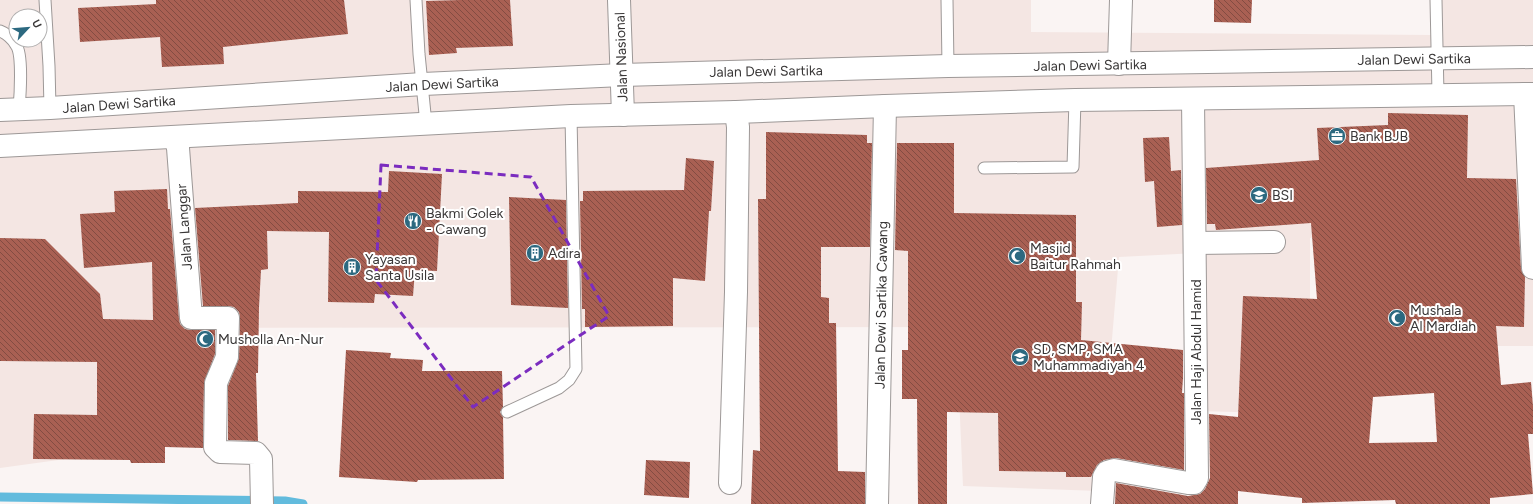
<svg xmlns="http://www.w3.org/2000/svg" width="1533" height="504" viewBox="0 0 1533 504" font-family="Figtree,sans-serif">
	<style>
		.built { fill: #f4e6e3; fill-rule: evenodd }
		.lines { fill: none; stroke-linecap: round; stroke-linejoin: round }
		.stream { stroke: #62bbdd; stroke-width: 9 }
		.building { fill: url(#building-back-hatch); fill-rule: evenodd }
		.lane-casing { stroke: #9d9897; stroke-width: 13 }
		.street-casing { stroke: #9d9897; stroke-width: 24 }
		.primary-casing { stroke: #9d9897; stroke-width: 24 }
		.lane { stroke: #fff; stroke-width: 11 }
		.street { stroke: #fff; stroke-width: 22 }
		.primary { stroke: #fff; stroke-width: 22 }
		.marked { fill: none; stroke: #7b2cbf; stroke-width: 3; stroke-dasharray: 8 5; stroke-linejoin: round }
		.labels { text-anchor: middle; stroke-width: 4; stroke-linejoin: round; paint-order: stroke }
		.street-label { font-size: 14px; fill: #393737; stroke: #fff }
		.poi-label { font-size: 14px; fill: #393737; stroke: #fff; text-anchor: start }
	</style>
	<defs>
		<pattern id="building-back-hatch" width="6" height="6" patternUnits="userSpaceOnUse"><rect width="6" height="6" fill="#a96053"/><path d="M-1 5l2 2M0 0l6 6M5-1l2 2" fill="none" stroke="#834c42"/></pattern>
	</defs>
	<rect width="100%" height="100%" fill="#faf4f3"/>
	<path class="built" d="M0 0H1031V32L1432 35 1431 0H1533V346H1466L1462 222 1310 238V414L1197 411V253L1119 257 1099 491 963 486 956 327 107 328 102 454 0 468ZM16 16H40V40H16Z"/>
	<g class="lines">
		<path class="stream" d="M0 497 285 501 303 504"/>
	</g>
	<g class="building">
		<path d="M156 0H344L348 34 223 47 224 64 162 67 160 37 80 42 78 8 156 4Z"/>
		<path d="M460 0H510L513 46 456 48 457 53 429 55 426 1Z"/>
		<path d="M1214 0H1252L1251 23 1214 22Z"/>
		<path d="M1388 113 1468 115 1467 178 1516 179 1521 269 1525 277 1524 327 1496 326 1501 385 1531 382 1533 406V434H1528L1533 494 1490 498V504H1396L1395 500 1302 503V498L1238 491V504H1115L1116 483 1188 496 1200 494 1205 489 1210 478 1209 414 1238 417 1243 296 1317 299 1311 223 1216 230 1215 224H1207L1206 168 1319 160 1317 128 1388 125ZM1434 393 1437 442 1369 443 1373 397Z"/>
		<path d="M766 132 867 135V143H872L870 247H821V297L829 298V323H836L838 471 865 472V504H751L753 450 760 451 758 199H766Z"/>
		<path d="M1169 137 1171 171 1181 170 1182 225 1157 227 1154 181 1145 182 1143 138Z"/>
		<path d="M897 143H954V213L1076 215V302H1082L1081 340 1183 350V378L1182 393H1184V470L1116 458 1104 460 1097 465 1091 477H1066V472L999 471 998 413 947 412V504H918L917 399H902V350H908V251L895 250Z"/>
		<path d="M686 158 714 161 711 211H709L705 281 673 278V326L585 327V309H582L580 201H583V191L684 190Z"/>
		<path d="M389 171 442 174 437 271 415 270 413 296 375 294 374 303 328 302 329 232 267 231 268 269 261 270 259 307 258 373H256L258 441 228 440V386L239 358 240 318 239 312 234 307 228 306H203L195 208 298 203V191L388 192Z"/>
		<path d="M167 189 168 209H170L179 319 180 324 185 329 191 330H215V354L204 383 203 448 165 447V463H131L130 460 33 459 34 414 97 415V362L0 361V238L45 239 100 294 103 319 153 320 152 262 84 268 80 214 115 212 114 191Z"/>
		<path d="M509 197 566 200 568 308 511 305Z"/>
		<path d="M346 350 391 353 390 358 423 360 422 371H502L503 407 500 412 503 417 504 479 418 480 417 482 339 477Z"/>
		<path d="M646 460 690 462 689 498 644 495Z"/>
	</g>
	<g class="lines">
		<defs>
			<g id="lane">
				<path d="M45 0 49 66 50 108"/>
				<path d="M416 0 419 54 426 124"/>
				<path d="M947 0 948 66"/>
				<path d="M1436 0 1438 94"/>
				<path d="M0 31C6 33 13 39 16 45 23 54 20 97 19 109"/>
				<path d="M984 168 1073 167 1075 100"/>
				<path d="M507 412 559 388 569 380 576 369 571 116"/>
			</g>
			<g id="street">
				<path d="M619 0 623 115"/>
				<path d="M1119 64 1121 0"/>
				<path d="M1525 94 1533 268"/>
				<path d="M175 137 178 148 191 318H228L227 357 216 383 215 447 220 452 256 453 261 459 262 504"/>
				<path d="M1195 243 1274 242"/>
				<path d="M730 483 736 292 738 127 736 112"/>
				<path d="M877 504 885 106"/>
				<path d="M1102 504 1104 477 1107 472 1114 470 1188 483H1194L1197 478 1193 99"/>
			</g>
			<g id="primary">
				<path d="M0 110 50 108 423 84 622 75 948 66 1533 57"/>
				<path d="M0 146 571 116 736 112 885 106 1075 100 1533 94"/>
			</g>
		</defs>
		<use href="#lane" class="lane-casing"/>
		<use href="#street" class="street-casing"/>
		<use href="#primary" class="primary-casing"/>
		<use href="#lane" class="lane"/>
		<use href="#street" class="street"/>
		<use href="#primary" class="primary"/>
	</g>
	<path class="marked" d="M381 165 531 177 609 316 473 407 376 280Z"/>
	<defs>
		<symbol id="office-disc" viewBox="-11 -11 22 22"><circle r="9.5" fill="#2c6980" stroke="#fff"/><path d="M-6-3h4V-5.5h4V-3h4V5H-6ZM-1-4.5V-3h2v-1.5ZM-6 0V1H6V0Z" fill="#fff"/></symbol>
		<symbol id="university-disc" viewBox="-11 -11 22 22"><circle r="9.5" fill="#2c6980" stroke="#fff"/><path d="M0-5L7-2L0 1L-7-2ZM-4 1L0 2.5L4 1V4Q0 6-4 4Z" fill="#fff"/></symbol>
		<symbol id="restaurant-disc" viewBox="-11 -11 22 22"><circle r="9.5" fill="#2c6980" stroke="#fff"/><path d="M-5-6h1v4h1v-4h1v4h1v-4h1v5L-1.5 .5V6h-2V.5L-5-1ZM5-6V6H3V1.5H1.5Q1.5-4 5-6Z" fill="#fff"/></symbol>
		<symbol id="building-disc" viewBox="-11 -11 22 22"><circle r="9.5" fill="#2c6980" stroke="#fff"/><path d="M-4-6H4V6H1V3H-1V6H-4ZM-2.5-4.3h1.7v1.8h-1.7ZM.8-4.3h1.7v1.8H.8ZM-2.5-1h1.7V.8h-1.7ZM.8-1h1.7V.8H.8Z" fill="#fff"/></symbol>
		<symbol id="mosque-disc" viewBox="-11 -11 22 22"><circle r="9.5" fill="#2c6980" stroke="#fff"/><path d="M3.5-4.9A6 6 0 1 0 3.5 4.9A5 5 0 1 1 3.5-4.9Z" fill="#fff"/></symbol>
		<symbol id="school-disc" viewBox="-11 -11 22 22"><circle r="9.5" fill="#2c6980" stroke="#fff"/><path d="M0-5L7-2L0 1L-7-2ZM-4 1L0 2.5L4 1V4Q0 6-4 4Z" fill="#fff"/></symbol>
	</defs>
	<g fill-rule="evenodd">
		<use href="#office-disc" x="1327" y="126" width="20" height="20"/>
		<use href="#university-disc" x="1249" y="185" width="20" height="20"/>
		<use href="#restaurant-disc" x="403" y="211" width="20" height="20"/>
		<use href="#building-disc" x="525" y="243" width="20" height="20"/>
		<use href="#mosque-disc" x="1007" y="246" width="20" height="20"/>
		<use href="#building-disc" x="342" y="257" width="20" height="20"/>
		<use href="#mosque-disc" x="1387" y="308" width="20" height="20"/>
		<use href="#mosque-disc" x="195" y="329" width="20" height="20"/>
		<use href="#school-disc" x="1010" y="347" width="20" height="20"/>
	</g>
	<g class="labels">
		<g class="street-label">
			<text transform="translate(621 57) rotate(-92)" y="5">Jalan Nasional</text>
			<text transform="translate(1414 59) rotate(-1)" y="5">Jalan Dewi Sartika</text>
			<text transform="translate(1090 65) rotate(-1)" y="5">Jalan Dewi Sartika</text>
			<text transform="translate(766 71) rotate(-1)" y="5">Jalan Dewi Sartika</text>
			<text transform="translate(442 84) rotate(-3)" y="5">Jalan Dewi Sartika</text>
			<text transform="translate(119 104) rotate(-4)" y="5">Jalan Dewi Sartika</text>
			<text transform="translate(184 227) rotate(-94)" y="5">Jalan Langgar</text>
			<text transform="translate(881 305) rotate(-89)" y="5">Jalan Dewi Sartika Cawang</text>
			<text transform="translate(1196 352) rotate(-90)" y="5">Jalan Haji Abdul Hamid</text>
		</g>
		<g class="poi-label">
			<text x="1350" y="141">Bank BJB</text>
			<text x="1272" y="200">BSI</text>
			<text x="426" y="218">Bakmi Golek<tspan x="426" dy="16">- Cawang</tspan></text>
			<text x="1030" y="253">Masjid<tspan x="1030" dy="16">Baitur Rahmah</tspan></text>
			<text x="548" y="258">Adira</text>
			<text x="365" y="264">Yayasan<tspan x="365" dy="16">Santa Usila</tspan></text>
			<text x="1410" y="315">Mushala<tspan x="1410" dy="16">Al Mardiah</tspan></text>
			<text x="218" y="344">Musholla An-Nur</text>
			<text x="1033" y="354">SD, SMP, SMA<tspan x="1033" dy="16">Muhammadiyah 4</tspan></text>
		</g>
	</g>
	<g transform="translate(28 28) rotate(64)"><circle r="19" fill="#ffffff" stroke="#b0afaf"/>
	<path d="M0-3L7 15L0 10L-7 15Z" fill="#2c6980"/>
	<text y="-6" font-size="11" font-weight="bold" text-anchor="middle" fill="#393737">U</text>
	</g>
</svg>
